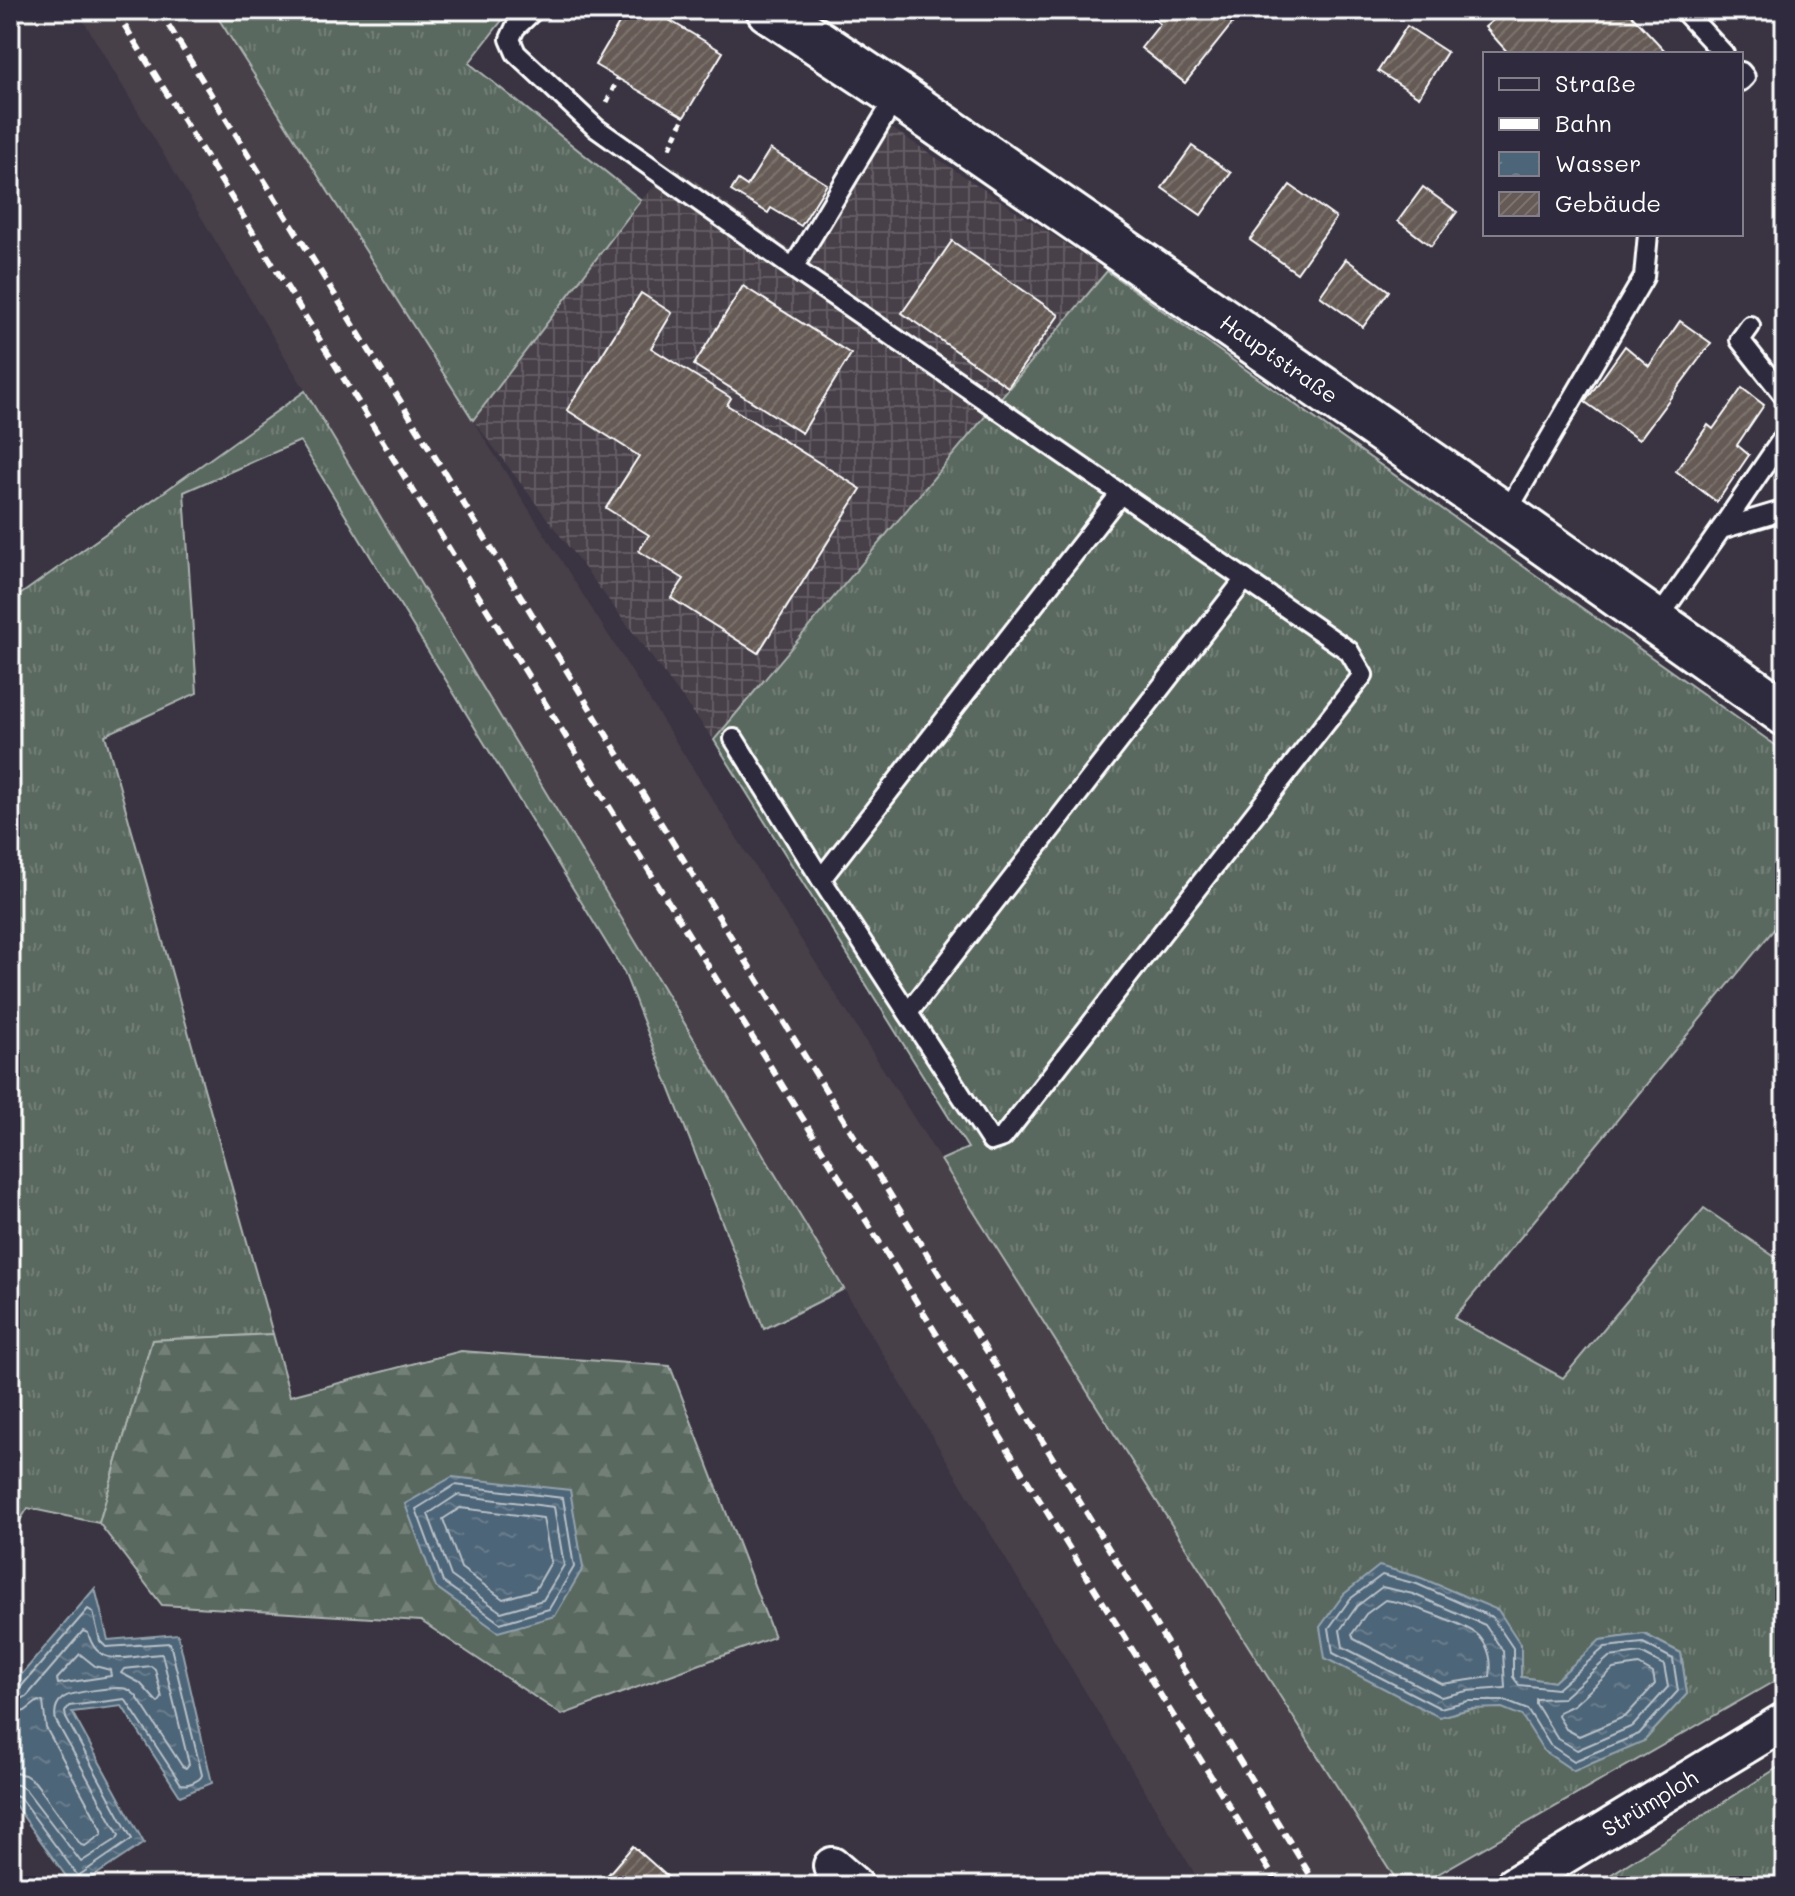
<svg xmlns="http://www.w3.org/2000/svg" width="1795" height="1896" viewBox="0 0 1795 1896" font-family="Mali,sans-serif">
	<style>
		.built { fill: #473f48 }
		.industrial { fill: url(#industrial-grid) }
		.grass { fill: url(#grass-tufts); stroke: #acb4b0; stroke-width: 2; fill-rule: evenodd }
		.forest { fill: url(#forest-firs); stroke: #acb4b0; stroke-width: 2 }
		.water { fill: url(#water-ripples); stroke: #94a3ae; stroke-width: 2 }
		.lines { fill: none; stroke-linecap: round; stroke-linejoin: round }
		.shore { stroke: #b8c1c9; stroke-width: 2 }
		.building { fill: url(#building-hatch); stroke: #fff; stroke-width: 2 }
		.lane-casing { stroke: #fff; stroke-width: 24 }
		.street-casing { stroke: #fff; stroke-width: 42 }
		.secondary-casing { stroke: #fff; stroke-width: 50 }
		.path { stroke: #fff; stroke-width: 5; stroke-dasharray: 6 6; stroke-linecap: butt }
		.lane { stroke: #2f2a3d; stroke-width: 18 }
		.street { stroke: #2f2a3d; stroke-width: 36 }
		.secondary { stroke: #2f2a3d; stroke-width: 44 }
		.rail { stroke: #fff; stroke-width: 6; stroke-dasharray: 12 6; stroke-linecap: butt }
		.labels { text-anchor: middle; stroke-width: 6; stroke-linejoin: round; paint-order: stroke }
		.street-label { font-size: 22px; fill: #fff; stroke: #2f2a3d }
	</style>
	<defs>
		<pattern id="industrial-grid" width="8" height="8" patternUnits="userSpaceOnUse" patternTransform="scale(2)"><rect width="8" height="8" fill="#473f48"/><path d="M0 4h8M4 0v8" fill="none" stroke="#635c63"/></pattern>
		<pattern id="grass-tufts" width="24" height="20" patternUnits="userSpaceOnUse" patternTransform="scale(2)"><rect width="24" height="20" fill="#5a6960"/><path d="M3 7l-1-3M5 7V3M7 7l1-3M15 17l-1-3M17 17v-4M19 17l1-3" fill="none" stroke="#738078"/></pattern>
		<pattern id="forest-firs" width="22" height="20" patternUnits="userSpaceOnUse" patternTransform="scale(2)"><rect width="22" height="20" fill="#5a6960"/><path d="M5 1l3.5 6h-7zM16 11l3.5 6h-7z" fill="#738078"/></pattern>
		<pattern id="water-ripples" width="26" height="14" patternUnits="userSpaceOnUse" patternTransform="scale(2)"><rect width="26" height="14" fill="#4d6578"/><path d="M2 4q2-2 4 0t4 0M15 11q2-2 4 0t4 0" fill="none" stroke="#687c8c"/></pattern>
		<pattern id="building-hatch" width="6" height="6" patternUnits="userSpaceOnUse" patternTransform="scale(2)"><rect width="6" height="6" fill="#655a55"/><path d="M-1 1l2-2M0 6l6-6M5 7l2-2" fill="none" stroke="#7c736e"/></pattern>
	</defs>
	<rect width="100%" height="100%" fill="#3a3442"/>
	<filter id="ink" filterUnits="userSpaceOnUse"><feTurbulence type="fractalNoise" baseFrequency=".0125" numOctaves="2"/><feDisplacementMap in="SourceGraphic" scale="16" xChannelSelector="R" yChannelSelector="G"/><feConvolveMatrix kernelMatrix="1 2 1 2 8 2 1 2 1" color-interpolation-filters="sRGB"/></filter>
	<g filter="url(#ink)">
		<path class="built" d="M77 10H213L1400 1886H1202Z"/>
		<path class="industrial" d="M872 115 1107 271 714 740 473 420 641 200 674 166 791 250Z"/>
		<g class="grass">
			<path d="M213 10H510L469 63 641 200 473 420Z"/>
			<path d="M1107 271 1785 752V916L1454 1318 1563 1378 1704 1208 1785 1264V1675L1417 1886H1400L941 1160 968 1148 714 740ZM1644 1634 1681 1653 1687 1694 1644 1741 1544 1751C1538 1740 1532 1727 1524 1718 1505 1697 1462 1711 1439 1717L1521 1645V1677L1554 1682 1601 1640Z"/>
			<path d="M305 391 844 1289 764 1329 624 972 300 441 184 492 197 693 105 735 273 1334 152 1340 99 1523 28 1508 10 1536V602Z"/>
			<path d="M1785 1763V1886H1593Z"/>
		</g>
		<path class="forest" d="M273 1334 290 1396 461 1351 670 1366 774 1637 562 1715 421 1621 162 1605 99 1523 152 1340Z"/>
		<g class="water">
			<path d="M452 1477 570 1490 583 1568 555 1616 498 1632 436 1587 405 1504Z"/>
			<path d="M1379 1566 1419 1577 1498 1610 1521 1645V1677L1554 1682 1600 1640 1644 1634 1681 1653 1687 1694 1644 1741 1574 1771 1544 1751 1522 1716 1502 1708 1469 1709 1439 1717 1325 1658 1320 1627 1344 1594Z"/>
			<path d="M95 1588 108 1640 178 1634 212 1783 180 1796 122 1706 72 1712 144 1843 79 1886H73L10 1798V1688Z"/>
		</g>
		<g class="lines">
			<g class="shore">
				<path d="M455 1485 563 1498 574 1567 549 1609 500 1623 443 1582 416 1509Z"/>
				<path d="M457 1495 554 1507 564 1565 543 1600 501 1612 451 1576 428 1514Z"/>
				<path d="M460 1508 543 1518 551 1562 535 1590 503 1599 461 1568 443 1519Z"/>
				<path d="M1382 1575 1417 1584 1492 1617 1513 1648V1677L1519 1685 1557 1689 1605 1647 1643 1643 1673 1659 1678 1691 1639 1734 1574 1761 1550 1745 1528 1710 1505 1701H1468L1440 1708 1333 1653 1329 1628 1350 1599Z"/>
				<path d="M1382 1587 1413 1594 1485 1625 1503 1651 1505 1688 1467 1691 1441 1697 1343 1647 1340 1630 1357 1606Z"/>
				<path d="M1385 1600C1401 1601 1468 1625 1479 1636 1490 1648 1492 1661 1490 1677L1442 1684 1354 1639 1352 1634 1366 1614Z"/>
				<path d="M1641 1653 1664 1665 1668 1687 1633 1726 1577 1750 1557 1738 1536 1704V1699L1563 1698 1609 1657Z"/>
				<path d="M80 1654 95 1666 110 1670 111 1676 58 1684 57 1679Z"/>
				<path d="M1639 1665 1653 1673 1655 1684 1626 1716 1579 1736 1566 1729 1558 1716 1559 1712 1574 1705 1613 1669Z"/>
				<path d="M151 1666 155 1669 162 1698 158 1703 140 1683 121 1673 124 1669Z"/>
				<path d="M10 1692 19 1689 88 1609 93 1612 100 1641 106 1647 170 1643 202 1775C200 1781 187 1786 181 1784L125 1699 69 1706 65 1712 66 1718 132 1839 78 1876 20 1798 10 1794"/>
				<path d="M10 1702 18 1701 27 1696 83 1631 88 1633C98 1671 130 1655 162 1654L189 1764 186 1768 182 1766 137 1697C133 1693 132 1691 127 1689 117 1686 71 1692 63 1698 55 1704 54 1712 56 1721L119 1835 117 1839 81 1862 26 1790 18 1785 10 1784"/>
				<path d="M10 1714 25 1711 38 1701 43 1702 46 1728 102 1830V1834L85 1846 81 1845 35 1782 25 1775 10 1772"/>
			</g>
		</g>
		<g class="building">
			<path d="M627 10H652L723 52 684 117 595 65Z"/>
			<path d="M1143 10H1243L1185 83 1141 48 1160 24Z"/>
			<path d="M1505 10H1627L1668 54H1509L1485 27Z"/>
			<path d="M1407 26 1447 52 1419 97 1378 71Z"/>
			<path d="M1192 146 1231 173 1201 215 1162 188Z"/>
			<path d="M770 149 827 184 801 226 771 208 768 213 731 191 738 180 747 186Z"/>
			<path d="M1290 185 1336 218 1297 273 1250 240Z"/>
			<path d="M1423 187 1457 212 1431 246 1398 221Z"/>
			<path d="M952 241 1059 315 1008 387 902 313Z"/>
			<path d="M1346 259 1389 291 1363 327 1320 296Z"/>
			<path d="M743 286 851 354 802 433 694 365Z"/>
			<path d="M641 293 672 313 651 348 731 398 727 405 861 489 758 653 671 598 684 579 639 551 649 535 606 508 639 456 567 410Z"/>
			<path d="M1680 321 1711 343 1639 440 1585 402 1625 346 1649 366Z"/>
			<path d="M1785 351V384L1770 373Z"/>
			<path d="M1742 388 1764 405 1737 445 1749 455 1717 502 1676 471 1708 425 1713 429Z"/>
			<path d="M633 1846 678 1886H598Z"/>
		</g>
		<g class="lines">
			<defs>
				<g id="lane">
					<path d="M534 10 515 28 510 39 516 53 596 128 793 268"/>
					<path d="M1683 10 1724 54"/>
					<path d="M1741 72 1745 77 1741 81"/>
					<path d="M1750 326 1740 340 1785 397"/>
					<path d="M1505 515 1644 277 1648 234"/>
					<path d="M1721 529 1785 435"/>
					<path d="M1655 623 1721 529 1785 510"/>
					<path d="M734 739 821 879 991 1141 1003 1137 1363 675 1349 651 793 268 897 95"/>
					<path d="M821 879 1121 493"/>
					<path d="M908 1013 1245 579"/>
				</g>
				<g id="street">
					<path d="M832 1866 855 1886"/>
					<path id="s1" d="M1513 1886 1785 1721"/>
				</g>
				<g id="secondary">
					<path id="s2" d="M769 10 897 95 1505 515 1785 713"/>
				</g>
			</defs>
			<use href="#lane" class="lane-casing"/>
			<use href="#street" class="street-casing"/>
			<use href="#secondary" class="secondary-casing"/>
			<g class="path">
				<path d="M607 102 618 78"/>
				<path d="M670 148 684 117"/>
			</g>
			<use href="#lane" class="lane"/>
			<use href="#street" class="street"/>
			<use href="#secondary" class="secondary"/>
			<g class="rail">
				<path d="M115 10 1279 1886"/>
				<path d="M159 10 1317 1886"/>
			</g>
		</g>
	</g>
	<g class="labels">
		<g class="street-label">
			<text dy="8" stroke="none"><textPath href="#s2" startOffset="618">Hauptstraße</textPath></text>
			<text dy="8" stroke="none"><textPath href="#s1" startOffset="160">Strümploh</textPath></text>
		</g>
	</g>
	<rect width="1795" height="1896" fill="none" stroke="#2f2a3d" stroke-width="40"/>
	<rect x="20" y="20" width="1755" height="1856" fill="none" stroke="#fff" stroke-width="3" filter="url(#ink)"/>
	<rect x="1483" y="52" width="260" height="184" fill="#2f2a3d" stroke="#827f8b" stroke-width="2"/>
	<rect x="1499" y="78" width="40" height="12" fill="#2f2a3d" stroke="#827f8b" stroke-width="2"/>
	<text x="1555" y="92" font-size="24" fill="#ffffff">Straße</text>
	<rect x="1499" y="118" width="40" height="12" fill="#ffffff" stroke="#827f8b" stroke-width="2"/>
	<text x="1555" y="132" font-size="24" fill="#ffffff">Bahn</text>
	<rect x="1499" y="152" width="40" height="24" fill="url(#water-ripples)" stroke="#827f8b" stroke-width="2"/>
	<text x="1555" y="172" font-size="24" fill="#ffffff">Wasser</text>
	<rect x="1499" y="192" width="40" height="24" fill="url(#building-hatch)" stroke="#827f8b" stroke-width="2"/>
	<text x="1555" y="212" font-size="24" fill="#ffffff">Gebäude</text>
</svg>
